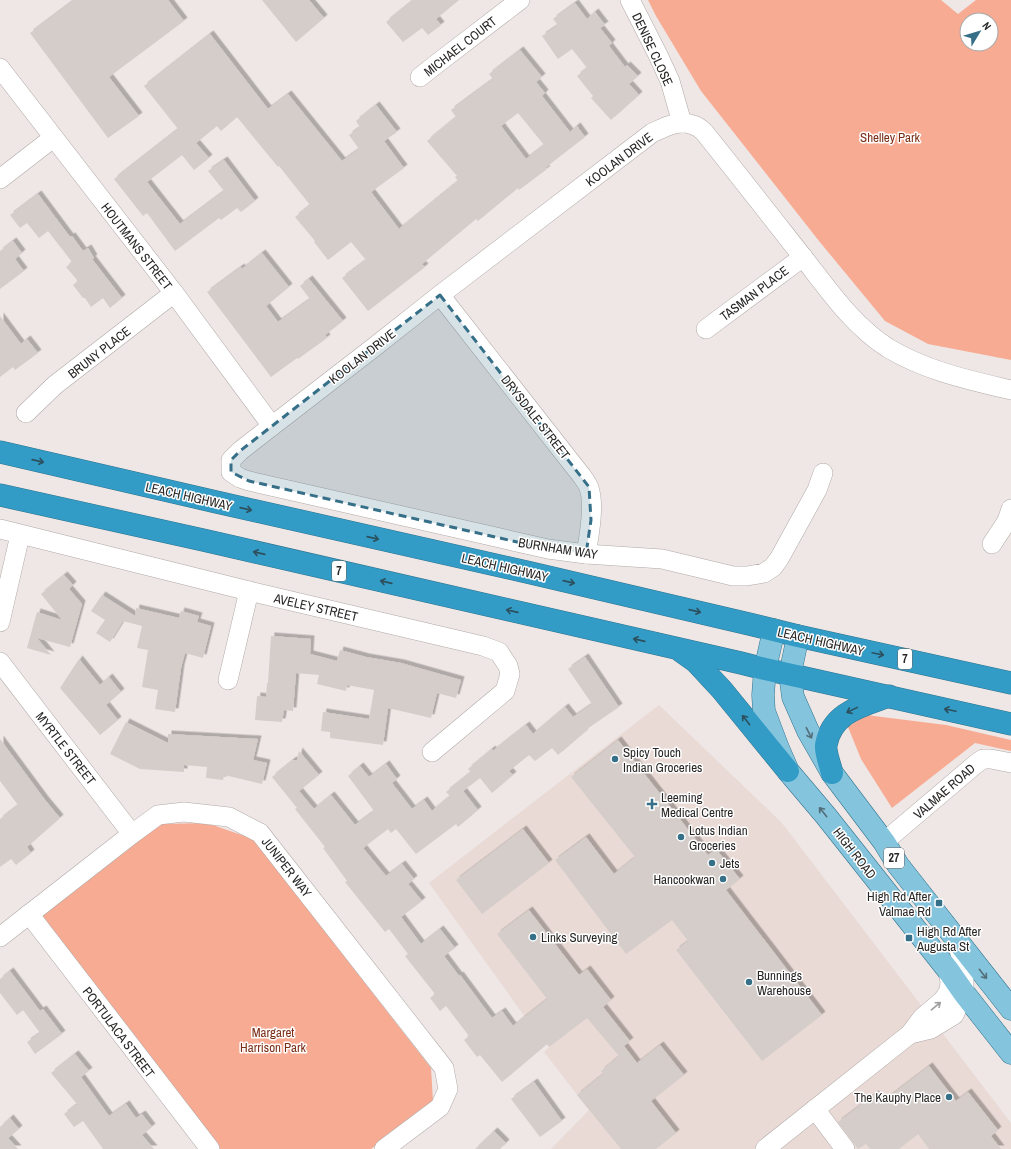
<svg xmlns="http://www.w3.org/2000/svg" width="1011" height="1149" viewBox="0 0 1011 1149" font-family="'Archivo Narrow',sans-serif">
	<style>
		.built { fill: #e9dad5 }
		.green { fill: #f7ab93; fill-rule: evenodd }
		.building { fill: #d4cdca; fill-rule: evenodd; filter: url(#shadow) }
		.lines { fill: none; stroke-linecap: round; stroke-linejoin: round }
		.minor-casing { stroke: #b0a9a7; stroke-width: 20 }
		.major-casing { stroke: #30738e; stroke-width: 23 }
		.highway-casing { stroke: #30738e; stroke-width: 23 }
		.minor { stroke: #fff; stroke-width: 19 }
		.major { stroke: #85c4dd; stroke-width: 22 }
		.highway { stroke: #339cc6; stroke-width: 22 }
		.oneway { stroke: #2c505e }
		.oneway2 { stroke: #526e78 }
		.oneway3 { stroke: #9f9e9d }
		.marked { fill: #366f88; fill-opacity: 0.2; stroke: #366f88; stroke-width: 3; stroke-dasharray: 8 5; stroke-linejoin: round }
		.poi-dot { fill: #366f88; stroke: #fff; stroke-width: 1.5 }
		.labels { text-anchor: middle; stroke-width: 3; stroke-linejoin: round; paint-order: stroke }
		.shield { fill: #fff; stroke: #696867; stroke-width: 1 }
		.shield-label { font-size: 12px; font-weight: bold; fill: #292726 }
		.street-label { font-size: 13px; fill: #292726; stroke: #fff }
		.park-label { font-size: 13px; fill: #7b2e16; stroke: #fff }
		.poi-label { font-size: 13px; fill: #292726; stroke: #fff; text-anchor: start }
	</style>
	<defs>
		<filter id="shadow"><feDropShadow dx="3.5" dy="-3.5" stdDeviation="0" flood-color="#0004"/></filter>
	</defs>
	<rect width="100%" height="100%" fill="#eee7e5"/>
	<path class="built" d="M659 705 782 823 1011 1123V1149H551L589 1110 544 1052 549 1047 525 1017 429 883Z"/>
	<g class="green">
		<path d="M648 0H941L958 14 976 0H1011V360L928 344 885 321 819 241 701 91 656 16ZM967 20H991V44H967Z"/>
		<path d="M866 715 946 725 1011 740V751L975 743 892 808 861 759 848 727Z"/>
		<path d="M207 823 253 839 431 1068 433 1101 371 1149H220L41 914 160 824Z"/>
	</g>
	<g class="building">
		<path d="M74 0H168L184 21 109 77 139 116 108 138 30 33Z"/>
		<path d="M262 0H309L324 18 296 42Z"/>
		<path d="M413 0H459L436 19 441 25 428 35 422 28 403 42 386 22Z"/>
		<path d="M575 3 587 19 595 12 605 25 600 28 612 43 609 46 625 67 627 65 638 76 629 84 639 95 611 120 591 98 593 96 577 76 587 68 572 49 558 59 542 36 558 25 553 19Z"/>
		<path d="M210 34 268 109 288 94 342 161 359 149 349 135 360 127 356 121 376 105 397 132 384 141 404 168 371 192 399 229 458 181 455 177 457 176 427 141 456 117 451 110 493 79 489 74 520 50 542 77 536 82 545 93 542 96 570 132 577 126 585 137 545 168 547 169 519 190 518 188 478 221 476 219 422 264 425 267 368 311 342 278 366 260 351 242 328 260 314 242 315 241 295 217 310 205 279 166 278 167 237 117 221 131 217 126 196 143 209 158 194 170 182 155 147 182 180 224 224 191 208 171 224 160 255 201 241 212 237 208 221 220 219 218 175 251 147 213 143 216 114 179 178 129 144 86ZM518 113 544 145 526 159 501 126Z"/>
		<path d="M38 194 70 237 72 236 83 251 88 248 94 258 92 259 122 298 110 308 103 298 91 307 85 298H83L73 285 78 281 66 267 72 262 48 231 39 238 27 223 20 228 10 215Z"/>
		<path d="M13 241 22 253 15 259 24 271 0 289V251Z"/>
		<path d="M262 253 289 287 266 306 278 322 310 299 300 286 309 279 343 321 325 335 327 338 298 359 297 358 271 377 207 292 241 267 242 269Z"/>
		<path d="M0 316 21 344 27 339 38 353 15 370 13 367 0 377Z"/>
		<path d="M64 575 73 585 69 589 82 604 70 647 37 638 51 655 27 648 37 612 62 620 41 594Z"/>
		<path d="M102 595 135 616 136 608 179 618 181 611 199 616 197 622 211 626 203 658 185 653 181 668 175 712 155 709 158 690 142 687 148 650 137 648 142 626 123 621 110 642 96 633 105 620 91 611Z"/>
		<path d="M271 636 311 639 310 654 337 661 340 650 366 657 401 663 461 680 456 698 437 693 431 718 388 708 383 745 330 738V732L321 731 323 712 369 719 374 690 347 685 346 691 317 684 319 675 296 673 293 711 284 710 282 722 255 720 257 696 266 697 267 683H268Z"/>
		<path d="M585 657 619 707 584 731 585 732 558 755 552 748 535 761 529 755 509 771 513 775 492 793 480 778 463 791 478 810 458 827 456 824 416 854 396 829 391 833 388 829 363 848 386 876 402 864 414 879 408 884 422 901 401 917 421 944 440 929 455 948 444 956 459 976 460 975 492 1018 502 1011 513 1026 547 999 497 934 529 910 579 975 587 969 611 1000 603 1007 630 1041 624 1046 637 1063 660 1045 684 1075 651 1101 676 1133 656 1149H621L577 1095 603 1074 601 1071 619 1056 587 1018 549 1047 547 1044 502 1082 480 1055 477 1057 464 1040 469 1036 446 1006 440 1011 430 998 435 994 405 956 408 954 389 929 385 932 345 882 347 881 323 848 325 847 295 809 297 808 272 777 293 760H297L299 751 319 775 299 791 314 809 331 795 355 825 374 811 348 776 360 766 369 777 386 764 397 779 392 783 412 809 424 800 432 811 450 796 446 792 471 772 468 769 492 749 493 751 526 725 533 734 565 707 573 717 592 704 568 669Z"/>
		<path d="M79 659 100 685 109 677 121 692 106 705 118 720 100 735 60 688Z"/>
		<path d="M126 722 168 743V734L258 739 253 760 267 763 262 784 224 775 223 780 206 778 207 767 184 765V772L140 769 110 754Z"/>
		<path d="M0 739 45 800 60 818 27 847 31 853 16 865 11 859 0 867V819L18 805 0 781Z"/>
		<path d="M618 740 708 855 716 849 740 879 726 890 822 1015 762 1061 676 950 688 941 672 920 626 954 555 860 586 837 614 874 635 857 571 777Z"/>
		<path d="M523 829 549 863 482 914 456 880Z"/>
		<path d="M10 971 40 1011 43 1009 62 1034 35 1054 27 1042 40 1033 23 1010 17 1015 0 993V979Z"/>
		<path d="M75 1054 89 1071 81 1077 109 1116 126 1104 136 1118 142 1114 152 1127 142 1135 154 1149H103L83 1121 74 1127 64 1114 77 1104 51 1073Z"/>
		<path d="M929 1066 956 1101 968 1092 998 1130 991 1136 1001 1149H929L918 1134 899 1149H870L866 1144 858 1149 838 1122 875 1094 882 1102Z"/>
		<path d="M534 1082 562 1121 540 1137 511 1099Z"/>
		<path d="M10 1118 19 1129 8 1138 18 1149H0V1127Z"/>
		<path d="M494 1131 506 1143 500 1149H475Z"/>
	</g>
	<g class="lines">
		<defs>
			<g id="minor">
				<path d="M630 0 658 55 670 81 682 123"/>
				<path d="M0 68 174 293 272 426"/>
				<path d="M420 77 439 62 520 0"/>
				<path d="M0 179 53 138"/>
				<path d="M440 295 581 475C584 479 588 484 589 488 595 505 589 537 586 554"/>
				<path d="M706 329 803 257"/>
				<path d="M26 413 55 385 174 293"/>
				<path d="M823 473 817 490 779 559 773 567 764 573 747 576H733L662 559 586 554 548 549 249 481 240 478 231 472V460L240 451 272 426 373 348 440 295 652 133C665 127 679 119 693 125 697 126 701 129 704 132 737 173 769 214 802 256 828 289 852 325 888 348 926 371 969 380 1011 390"/>
				<path d="M0 529 249 591 483 646 499 652 508 666 510 674 505 691 432 752"/>
				<path d="M992 544 1007 521 1011 509"/>
				<path d="M0 622 20 535"/>
				<path d="M0 662 132 834"/>
				<path d="M228 680 249 591"/>
				<path d="M884 842 977 763 983 759H991L1011 763"/>
				<path d="M29 914 210 1149"/>
				<path d="M0 937 132 834 158 815 184 812 229 817 260 833 444 1068 448 1089 440 1107 384 1149"/>
				<path d="M910 1034 931 1029 954 1015 964 993V970L957 941"/>
				<path d="M815 1109 845 1149"/>
				<path d="M765 1149 910 1034 922 1018 943 1000 949 991 950 982 948 970"/>
			</g>
			<g id="major">
				<path d="M774 630 765 669 763 695 764 711 778 748 788 771 826 816 948 970 964 993 1011 1053"/>
				<path d="M798 636 790 674 793 697 808 731 832 773 884 842 898 865 1011 1009"/>
			</g>
			<g id="highway">
				<path d="M0 452 212 501 531 573 749 624 798 636 1011 683"/>
				<path d="M0 495 203 540 741 663 765 669 1011 724"/>
				<path d="M682 652 696 662 722 690 788 771"/>
				<path d="M832 773C830 765 825 752 826 745 832 712 862 706 889 696"/>
			</g>
		</defs>
		<use href="#minor" class="minor-casing"/>
		<use href="#major" class="major-casing"/>
		<use href="#highway" class="highway-casing"/>
		<use href="#minor" class="minor"/>
		<use href="#major" class="major"/>
		<use href="#highway" class="highway"/>
	</g>
	<defs><path id="oneway-shaft" d="M-6 0H5M1.5-3L5.5 0L1.5 3" fill="none" stroke-width="1.6" stroke-linecap="round" stroke-linejoin="round"/></defs>
	<g class="oneway">
		<use href="#oneway-shaft" transform="translate(38 461) rotate(13)"/>
		<use href="#oneway-shaft" transform="translate(246 509) rotate(13)"/>
		<use href="#oneway-shaft" transform="translate(373 538) rotate(13)"/>
		<use href="#oneway-shaft" transform="translate(259 553) rotate(-167)"/>
		<use href="#oneway-shaft" transform="translate(386 582) rotate(-167)"/>
		<use href="#oneway-shaft" transform="translate(569 582) rotate(13)"/>
		<use href="#oneway-shaft" transform="translate(512 611) rotate(-167)"/>
		<use href="#oneway-shaft" transform="translate(695 611) rotate(13)"/>
		<use href="#oneway-shaft" transform="translate(639 640) rotate(-167)"/>
		<use href="#oneway-shaft" transform="translate(878 654) rotate(12)"/>
		<use href="#oneway-shaft" transform="translate(852 710) rotate(154)"/>
		<use href="#oneway-shaft" transform="translate(950 710) rotate(-168)"/>
		<use href="#oneway-shaft" transform="translate(746 720) rotate(-128)"/>
	</g>
	<g class="oneway2">
		<use href="#oneway-shaft" transform="translate(809 733) rotate(63)"/>
		<use href="#oneway-shaft" transform="translate(823 812) rotate(-129)"/>
		<use href="#oneway-shaft" transform="translate(983 974) rotate(52)"/>
	</g>
	<use class="oneway3" href="#oneway-shaft" transform="translate(936 1006) rotate(-40)"/>
	<path class="marked" d="M440 295 589 487 591 520 586 554 548 549 249 481 231 472V460L240 451Z"/>
	<g class="poi-dot">
		<circle cx="615" cy="759" r="4"/>
		<path d="M650 798h4v4h4v4h-4v4h-4v-4h-4v-4h4z"/>
		<circle cx="681" cy="837" r="4"/>
		<circle cx="712" cy="863" r="4"/>
		<circle cx="723" cy="879" r="4"/>
		<rect x="935" y="899" width="8" height="8" rx="2"/>
		<circle cx="533" cy="937" r="4"/>
		<rect x="905" y="934" width="8" height="8" rx="2"/>
		<circle cx="749" cy="982" r="4"/>
		<circle cx="949" cy="1097" r="4"/>
	</g>
	<g class="labels">
		<g class="shield">
			<rect x="332" y="561" width="14" height="20" rx="3"/>
			<rect x="898" y="649" width="14" height="20" rx="3"/>
			<rect x="884" y="848" width="20" height="20" rx="3"/>
		</g>
		<g class="shield-label">
			<text x="339" y="575">7</text>
			<text x="905" y="663">7</text>
			<text x="894" y="862">27</text>
		</g>
		<g class="street-label">
			<text transform="translate(460 46) rotate(-38)" y="5">MICHAEL COURT</text>
			<text transform="translate(653 49) rotate(65)" y="5">DENISE CLOSE</text>
			<text transform="translate(619 159) rotate(-37)" y="5">KOOLAN DRIVE</text>
			<text transform="translate(137 246) rotate(52)" y="5">HOUTMANS STREET</text>
			<text transform="translate(754 293) rotate(-37)" y="5">TASMAN PLACE</text>
			<text transform="translate(99 352) rotate(-38)" y="5">BRUNY PLACE</text>
			<text transform="translate(362 356) rotate(-38)" y="5">KOOLAN DRIVE</text>
			<text transform="translate(536 417) rotate(52)" y="5">DRYSDALE STREET</text>
			<text transform="translate(189 496) rotate(13)" y="5">LEACH HIGHWAY</text>
			<text transform="translate(558 548) rotate(9)" y="5">BURNHAM WAY</text>
			<text transform="translate(505 567) rotate(13)" y="5">LEACH HIGHWAY</text>
			<text transform="translate(316 607) rotate(13)" y="5">AVELEY STREET</text>
			<text transform="translate(821 641) rotate(13)" y="5">LEACH HIGHWAY</text>
			<text transform="translate(66 748) rotate(52)" y="5">MYRTLE STREET</text>
			<text transform="translate(944 791) rotate(-41)" y="5">VALMAE ROAD</text>
			<text transform="translate(855 853) rotate(52)" y="5">HIGH ROAD</text>
			<text transform="translate(287 867) rotate(52)" y="5">JUNIPER WAY</text>
			<text transform="translate(119 1032) rotate(53)" y="5">PORTULACA STREET</text>
		</g>
		<g class="park-label">
			<text x="890" y="142">Shelley Park</text>
			<text x="273" y="1037">Margaret<tspan x="273" dy="15">Harrison Park</tspan></text>
		</g>
		<g class="poi-label">
			<text x="623" y="757">Spicy Touch<tspan x="623" dy="15">Indian Groceries</tspan></text>
			<text x="661" y="802">Leeming<tspan x="661" dy="15">Medical Centre</tspan></text>
			<text x="689" y="835">Lotus Indian<tspan x="689" dy="15">Groceries</tspan></text>
			<text x="720" y="868">Jets</text>
			<text x="715" y="884" text-anchor="end">Hancookwan</text>
			<text x="931" y="901" text-anchor="end">High Rd After<tspan x="931" dy="15">Valmae Rd</tspan></text>
			<text x="917" y="936">High Rd After<tspan x="917" dy="15">Augusta St</tspan></text>
			<text x="541" y="942">Links Surveying</text>
			<text x="757" y="980">Bunnings<tspan x="757" dy="15">Warehouse</tspan></text>
			<text x="941" y="1102" text-anchor="end">The Kauphy Place</text>
		</g>
	</g>
	<g transform="translate(979 32) rotate(52)"><circle r="19" fill="#ffffff" stroke="#a9a9a8"/>
	<path d="M0-3L7 15L0 10L-7 15Z" fill="#366f88"/>
	<text y="-6" font-size="11" font-weight="bold" text-anchor="middle" fill="#292726">N</text>
	</g>
</svg>
